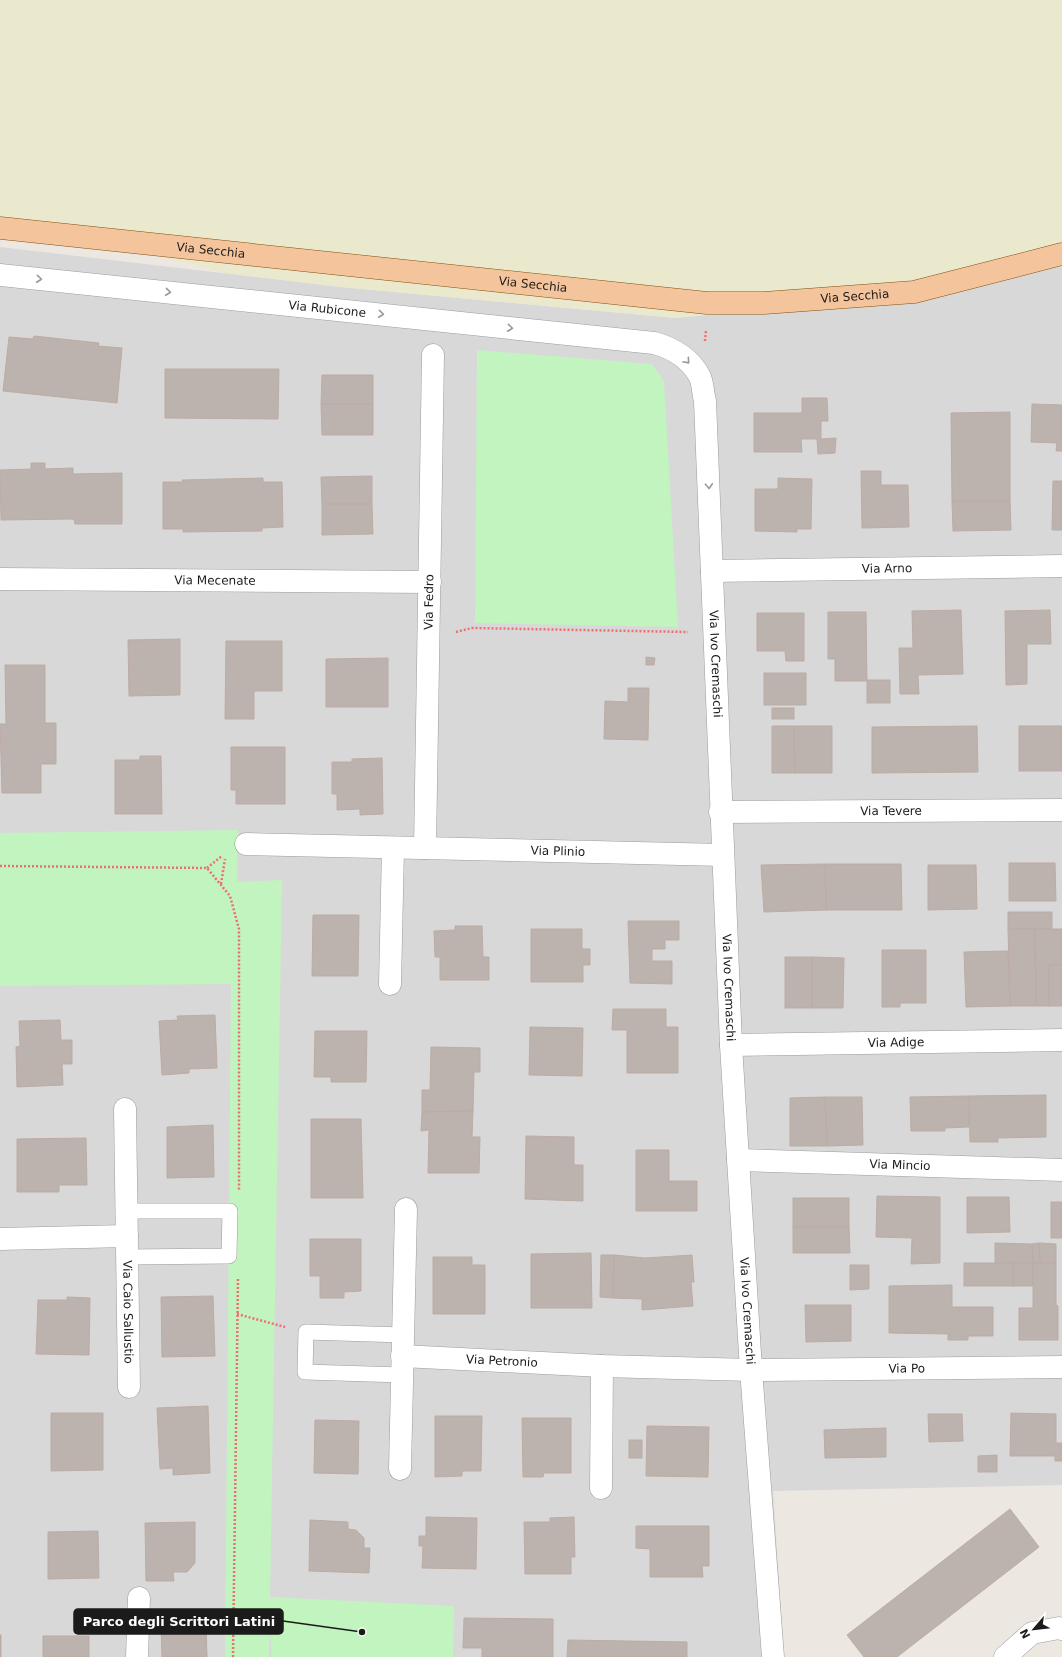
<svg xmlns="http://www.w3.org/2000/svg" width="1062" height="1657" viewBox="0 0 1062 1657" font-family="'DejaVu Sans',sans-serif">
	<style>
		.residential { fill: #d9d8d8 }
		.farmland { fill: #eae9cd }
		.park { fill: #c1f4bf }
		.building { fill: #bcb2ae; stroke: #bcaca4 }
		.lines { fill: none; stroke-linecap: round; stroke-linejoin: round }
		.lane-casing { stroke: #9c9c9c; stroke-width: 16 }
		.street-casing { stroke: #9c9c9c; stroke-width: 23 }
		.primary-casing { stroke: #86500b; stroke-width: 23 }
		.path { stroke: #ee6f70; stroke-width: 2.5; stroke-dasharray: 2 2; stroke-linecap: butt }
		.lane { stroke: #fff; stroke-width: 15 }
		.street { stroke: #fff; stroke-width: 22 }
		.primary { stroke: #f4c59d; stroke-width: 22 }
		.oneway { stroke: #989898 }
		.labels { text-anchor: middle; stroke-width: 3; stroke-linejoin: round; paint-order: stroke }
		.street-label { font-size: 12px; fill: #1b1b1b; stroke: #fff }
		.leader { fill: none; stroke: #1b1b1b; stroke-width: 1.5 }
		.callout-dot { fill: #1b1b1b; stroke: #fff; stroke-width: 1.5 }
		.callout { fill: #1b1b1b; stroke: #1b1b1b; stroke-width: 1.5 }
		.callout-label { font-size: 13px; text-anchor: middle; font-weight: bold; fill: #fff }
	</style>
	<rect width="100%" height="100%" fill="#ece7e1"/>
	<path class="residential" d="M0 247 341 287 676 318 1062 250V1485L773 1491 784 1657H0Z"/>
	<path class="farmland" d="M0 0H1062V250L834 303 676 318 341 287 225 273 0 216Z"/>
	<g class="park">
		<path d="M477 350 652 364 664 381 678 627 475 623Z"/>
		<path d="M238 830 237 882 282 880 270 1597 454 1606 453 1657H272L270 1629 269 1657H225L231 984 0 986V833Z"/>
	</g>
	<g class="building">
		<path d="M34 336 99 343 98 346 122 348 117 403 3 391 9 337 33 339Z"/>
		<path d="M165 369H279L278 419 165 418Z"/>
		<path d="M322 375H373V404H321Z"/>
		<path d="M802 398H827L828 421H821V439L836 438 835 453 818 454 817 439H801L802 452H754V413H802Z"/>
		<path d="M321 404H373V435H322Z"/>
		<path d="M1032 404 1062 405V451H1056L1057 443 1031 442Z"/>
		<path d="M1010 412V501H952L951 413Z"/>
		<path d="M31 463H45V469L73 468V474L122 473V524H75L74 519 1 520 0 470 31 469Z"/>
		<path d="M861 471H881V485H908L909 527 862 528Z"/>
		<path d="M372 476V504H322L321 477Z"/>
		<path d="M263 478V482H282L283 527 262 528V531L183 532V529H163V482H183L182 480Z"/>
		<path d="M778 478 812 479 811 529H797V532L755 531V489H778Z"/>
		<path d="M1053 481H1062V530H1052Z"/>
		<path d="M952 501H1010L1011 530 953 531Z"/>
		<path d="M322 504H372L373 534 322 535Z"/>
		<path d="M961 610 963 674 918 675 919 694H900L899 648H913L912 611Z"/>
		<path d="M1050 610 1051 644H1027V684L1006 685 1005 611Z"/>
		<path d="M828 612H866L867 681H835V659H828Z"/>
		<path d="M757 613H804V661H786L785 651H757Z"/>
		<path d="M180 639V695L129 696 128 640Z"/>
		<path d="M226 641H282V691H254V719H225Z"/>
		<path d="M646 657 655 658 654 665H646Z"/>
		<path d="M388 658V707H326V659Z"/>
		<path d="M5 665H45V723H56V764H41V793H2L0 724H6Z"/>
		<rect x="764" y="673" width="42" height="32"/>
		<rect x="867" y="680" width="23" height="23"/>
		<path d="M628 688H649L648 740 604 739 605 701 628 702Z"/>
		<rect x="772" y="708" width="22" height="11"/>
		<path d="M772 726H794L795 773H772Z"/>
		<path d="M794 726H832V773H795Z"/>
		<path d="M977 726 978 772 872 773V727Z"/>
		<rect x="1019" y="726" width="43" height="45"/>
		<path d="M231 747H285V804H236V790H231Z"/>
		<path d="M140 756H161L162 814H115V760H140Z"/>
		<path d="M382 758 383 814 360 815V809L337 810V794H332V762H352V759Z"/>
		<path d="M1009 863H1055L1056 901H1009Z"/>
		<path d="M825 864H901L902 910H826Z"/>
		<path d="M825 864 826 910 764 912 761 865Z"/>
		<path d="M928 865H976L977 909 928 910Z"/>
		<rect x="1008" y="912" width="44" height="17"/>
		<path d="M313 915H359L358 976H312Z"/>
		<path d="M628 921H679V940H665V949H652V961H672V984L630 983Z"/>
		<path d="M455 926H482L483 957H489V980H440V957H435L434 931 455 930Z"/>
		<path d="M531 929H582V949H590V965H583V982H531Z"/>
		<path d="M1008 929H1035L1036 1006H1010Z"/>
		<path d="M1035 929H1062V965H1049V1006H1036Z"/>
		<path d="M882 950H926V1003H900V1007H882Z"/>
		<path d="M1008 951 1010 1006 966 1007 964 952Z"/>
		<rect x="785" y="957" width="27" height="51"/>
		<path d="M812 957 844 958 843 1008H812Z"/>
		<rect x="1049" y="965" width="13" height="41"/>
		<path d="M613 1009H666V1027H678V1073H627V1030H612Z"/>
		<path d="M215 1015 217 1068 189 1069V1073L162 1075 159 1021 178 1020 177 1016Z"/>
		<path d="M60 1020 61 1040H72V1064H62L63 1085 17 1087 16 1047 20 1046 19 1021Z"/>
		<path d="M530 1027 583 1028 582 1076 529 1075Z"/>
		<path d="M315 1031H367L366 1082H331V1077H314Z"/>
		<path d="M431 1047 480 1048V1072H474L473 1111 422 1112V1090H430Z"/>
		<path d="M1046 1095V1137L998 1138V1142H970L969 1096Z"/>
		<path d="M969 1096V1127L945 1128V1131H911L910 1097Z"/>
		<path d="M825 1097H862L863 1145 827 1146Z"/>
		<path d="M825 1097 827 1146H790V1098Z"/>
		<path d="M473 1111 472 1137H480L479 1173H428L429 1130 421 1131 422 1112Z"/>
		<path d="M311 1119H361L363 1198H311Z"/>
		<path d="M213 1125 214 1177 167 1178V1127Z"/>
		<path d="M526 1136 574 1137V1165H583V1201L525 1199Z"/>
		<path d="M86 1138 87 1185H59V1192H17V1139Z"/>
		<path d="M636 1150H669V1181H697V1211H636Z"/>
		<path d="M877 1196 940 1197V1263L911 1264 912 1238 876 1237Z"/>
		<path d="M967 1197H1009L1010 1232 967 1233Z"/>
		<rect x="793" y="1198" width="56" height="29"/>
		<rect x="1051" y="1202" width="11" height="36"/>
		<path d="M793 1227H849L850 1253H793Z"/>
		<path d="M310 1239H361V1291L344 1292V1298H320V1276H310Z"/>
		<path d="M995 1243 1032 1244 1033 1263H995Z"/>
		<path d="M1039 1243 1056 1244V1263H1040Z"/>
		<path d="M1039 1243 1040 1263H1033L1032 1244Z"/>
		<path d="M591 1253 592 1308H531V1254Z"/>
		<path d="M601 1255H614L613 1298 600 1297Z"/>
		<path d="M614 1255 645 1258 692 1255 694 1282H691L693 1306 642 1310V1299L613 1298Z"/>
		<path d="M433 1257H472V1265H485V1314H433Z"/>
		<rect x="964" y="1263" width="49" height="23"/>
		<rect x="1013" y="1263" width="20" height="23"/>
		<path d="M1033 1263H1056V1305L1058 1306V1340H1019V1308H1033Z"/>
		<path d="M850 1265H869V1289L850 1290Z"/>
		<path d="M952 1285V1307H993V1336H968V1340H948V1334L889 1333V1286Z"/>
		<path d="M213 1296 215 1356 162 1357 161 1297Z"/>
		<path d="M67 1297 90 1298 89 1355 36 1354 38 1300H67Z"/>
		<path d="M805 1305H851V1341L806 1342Z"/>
		<path d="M208 1406 210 1473 173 1475V1468L160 1469 157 1408Z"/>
		<path d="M51 1413H103V1470L51 1471Z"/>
		<path d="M1011 1413 1056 1414V1443H1062V1461H1055V1456H1010Z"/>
		<path d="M928 1414H962L963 1441 929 1442Z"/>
		<path d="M435 1416H482L481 1471H462V1476L435 1477Z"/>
		<path d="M522 1418H571V1473H544L543 1477H523Z"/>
		<path d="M315 1420 359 1421 358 1474 314 1473Z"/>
		<path d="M647 1426 709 1427 708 1477 646 1476Z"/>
		<path d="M886 1428V1457L825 1458 824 1430Z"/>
		<rect x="629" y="1440" width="13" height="18"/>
		<path d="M997 1455V1472H978V1456Z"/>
		<path d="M1010 1509 1039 1547 897 1657H864L847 1635Z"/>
		<path d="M426 1517 477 1518 476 1569 422 1568 423 1546H419V1536H426Z"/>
		<path d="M574 1517 575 1557H571V1574H525L524 1522H550V1518Z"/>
		<path d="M310 1520 348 1522V1529L356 1530 364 1538V1548H370L369 1573 309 1571Z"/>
		<path d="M195 1522V1563L187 1572H173L174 1581H146L145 1523Z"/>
		<path d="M636 1526H709V1566H702L703 1577H650V1549L636 1548Z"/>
		<path d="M98 1531 99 1578 48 1579V1532Z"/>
		<path d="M464 1618 553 1619V1657H482V1648H463Z"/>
		<path d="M206 1623 207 1657H162L161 1624Z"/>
		<rect x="0" y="1635" width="1" height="22"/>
		<rect x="43" y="1636" width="46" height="21"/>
		<path d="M568 1640 687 1642V1657H567Z"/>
	</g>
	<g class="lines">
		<defs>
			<g id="lane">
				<path d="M126 1211H230L229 1256 127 1257"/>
				<path d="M402 1375 305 1372 306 1332 403 1335"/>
			</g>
			<g id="street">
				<path id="s1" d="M0 275 654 343C673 348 690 358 700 377 703 384 703 394 705 401L731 1045 751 1370 773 1657"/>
				<path id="s2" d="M712 571 1062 566"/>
				<path id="s3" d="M0 579 430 582"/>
				<path id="s4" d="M720 812 1062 810"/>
				<path id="s5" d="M246 844 723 855"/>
				<path id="s6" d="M425 848 433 355"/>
				<path d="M390 984 393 848"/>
				<path id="s7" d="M731 1045 1062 1040"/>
				<path id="s8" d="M125 1109 129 1387"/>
				<path id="s9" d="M738 1160 1062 1170"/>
				<path d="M0 1239 127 1236"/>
				<path id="s10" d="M402 1356 602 1366 751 1370 1062 1367"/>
				<path d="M400 1469 406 1209"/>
				<path d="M601 1488 602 1366"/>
				<path d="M137 1657 139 1598"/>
				<path d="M1005 1657 1032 1633 1059 1628 1062 1629"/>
			</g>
			<g id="primary">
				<path id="s11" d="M0 228 707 303H764L914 292 1062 254"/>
			</g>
		</defs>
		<use href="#lane" class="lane-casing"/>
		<use href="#street" class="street-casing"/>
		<use href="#primary" class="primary-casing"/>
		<g class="path">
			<path d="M705 341 706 330"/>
			<path d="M456 632 472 628 688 632"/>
			<path d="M0 866 207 868 230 896 239 929V1191"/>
			<path d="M207 868 222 856"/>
			<path d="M221 884 225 859"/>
			<path d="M237 1314 285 1327"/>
			<path d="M233 1657 238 1278"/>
		</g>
		<use href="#lane" class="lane"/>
		<use href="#street" class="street"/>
		<use href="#primary" class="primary"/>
	</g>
	<defs><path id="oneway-chevron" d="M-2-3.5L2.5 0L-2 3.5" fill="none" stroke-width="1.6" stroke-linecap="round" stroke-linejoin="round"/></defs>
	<g class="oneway">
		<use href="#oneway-chevron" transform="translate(39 279) rotate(6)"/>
		<use href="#oneway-chevron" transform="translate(168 292) rotate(6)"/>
		<use href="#oneway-chevron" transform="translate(381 314) rotate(6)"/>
		<use href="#oneway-chevron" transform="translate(510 328) rotate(6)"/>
		<use href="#oneway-chevron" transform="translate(687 361) rotate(49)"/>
		<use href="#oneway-chevron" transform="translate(709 486) rotate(87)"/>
	</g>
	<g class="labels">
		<g class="street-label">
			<text dy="4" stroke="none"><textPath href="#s11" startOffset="212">Via Secchia</textPath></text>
			<text dy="4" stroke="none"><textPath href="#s11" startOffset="536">Via Secchia</textPath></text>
			<text dy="4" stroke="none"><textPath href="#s11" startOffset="859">Via Secchia</textPath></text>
			<text dy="4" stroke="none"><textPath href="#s1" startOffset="329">Via Rubicone</textPath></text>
			<text dy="4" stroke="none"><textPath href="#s2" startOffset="175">Via Arno</textPath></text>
			<text dy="4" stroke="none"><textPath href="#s3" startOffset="215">Via Mecenate</textPath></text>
			<text dy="4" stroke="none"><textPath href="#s6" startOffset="246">Via Fedro</textPath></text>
			<text dy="4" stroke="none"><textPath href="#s1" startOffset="1004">Via Ivo Cremaschi</textPath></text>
			<text dy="4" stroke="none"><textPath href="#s4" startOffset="171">Via Tevere</textPath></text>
			<text dy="4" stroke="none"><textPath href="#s5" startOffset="312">Via Plinio</textPath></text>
			<text dy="4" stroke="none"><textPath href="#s1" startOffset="1328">Via Ivo Cremaschi</textPath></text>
			<text dy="4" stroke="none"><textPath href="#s7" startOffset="165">Via Adige</textPath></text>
			<text dy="4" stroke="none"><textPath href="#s9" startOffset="162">Via Mincio</textPath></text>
			<text dy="4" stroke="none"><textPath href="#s1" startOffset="1652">Via Ivo Cremaschi</textPath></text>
			<text dy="4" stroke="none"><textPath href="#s8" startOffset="203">Via Caio Sallustio</textPath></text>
			<text dy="4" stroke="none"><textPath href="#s10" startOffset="100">Via Petronio</textPath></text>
			<text dy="4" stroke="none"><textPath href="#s10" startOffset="505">Via Po</textPath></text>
		</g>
	</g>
	<path class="leader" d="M362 1632L283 1621"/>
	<circle class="callout-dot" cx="362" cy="1632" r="4"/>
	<rect class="callout" x="74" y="1609" width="209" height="25" rx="4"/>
	<g class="callout-label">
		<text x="179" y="1626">Parco degli Scrittori Latini</text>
	</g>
	<g transform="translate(1034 1629) rotate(242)" stroke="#ffffff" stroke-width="3" paint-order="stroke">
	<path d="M0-3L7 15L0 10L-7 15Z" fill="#1b1b1b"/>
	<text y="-6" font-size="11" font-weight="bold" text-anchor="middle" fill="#1b1b1b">N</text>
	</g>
</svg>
